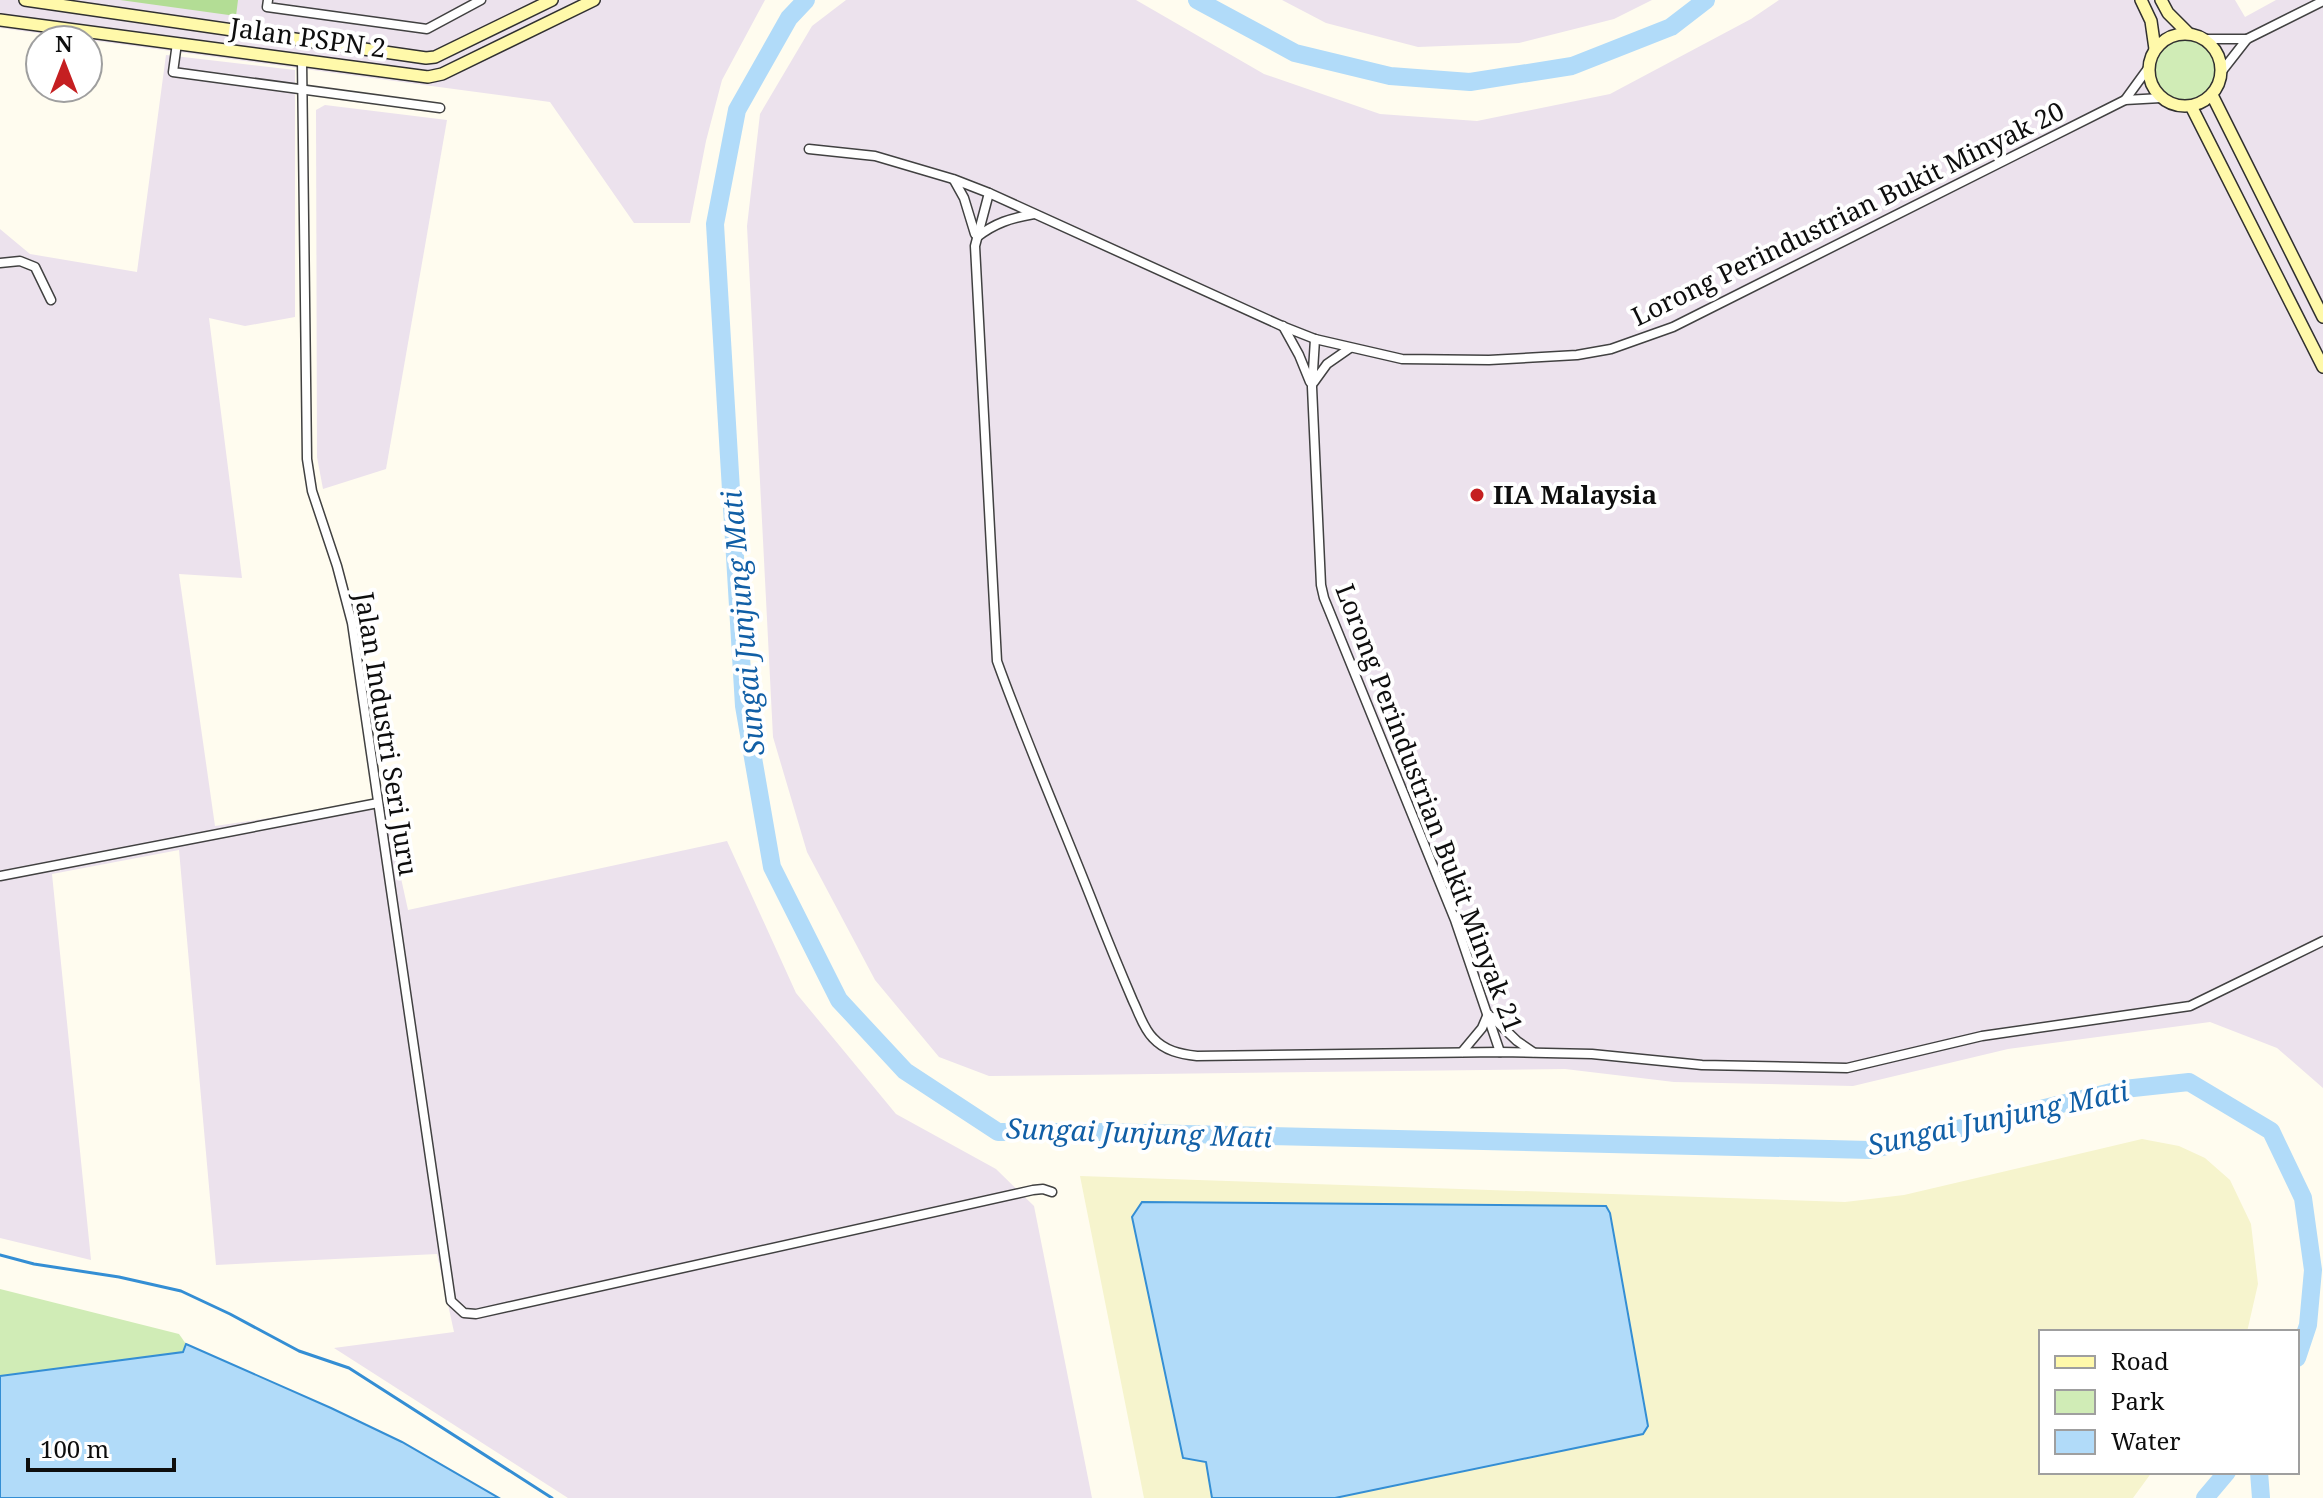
<svg xmlns="http://www.w3.org/2000/svg" width="2323" height="1498" viewBox="0 0 2323 1498" font-family="'Noto Serif',serif">
	<style>
		.industrial { fill: #ece2ed }
		.farmland { fill: #f6f4cd }
		.green { fill: #d0ecb6 }
		.forest { fill: #b3dd95 }
		.water { fill: #b1dbf9; stroke: #348ed4; stroke-width: 2 }
		.lines { fill: none; stroke-linecap: round; stroke-linejoin: round }
		.stream { stroke: #348ed4; stroke-width: 3 }
		.river { stroke: #b1dbf9; stroke-width: 18 }
		.street-casing { stroke: #414141; stroke-width: 11 }
		.secondary-casing { stroke: #303030; stroke-width: 14 }
		.street { stroke: #fff; stroke-width: 8 }
		.secondary { stroke: #fff9aa; stroke-width: 11 }
		.poi-dot { fill: #c51f21; stroke: #fff; stroke-width: 3 }
		.labels { text-anchor: middle; stroke-width: 8; stroke-linejoin: round; paint-order: stroke }
		.street-label { font-size: 26px; fill: #0e0e0e; stroke: #fff }
		.poi-label { font-size: 26px; font-weight: bold; fill: #0e0e0e; stroke: #fff; text-anchor: start }
		.water-label { font-size: 28px; font-style: italic; fill: #115fa6; stroke: #fff }
	</style>
	<rect width="100%" height="100%" fill="#fffcef"/>
	<g class="industrial">
		<path d="M0 0H765L722 80 706 141 690 223H634L550 102 0 28Z"/>
		<path d="M846 0H1136L1264 74 1380 114 1477 121 1610 94 1751 19 1779 0H2235L2245 17 2276 0H2323V1088L2277 1048 2210 1022 2008 1049 1853 1086 1674 1082 1565 1069 989 1076 939 1057 875 980 807 852 773 737 747 226 760 114 812 26Z"/>
		<path d="M1282 0H1652L1614 19 1519 43 1418 47 1326 23Z"/>
		<path d="M166 55 295 70V317L245 326 209 318 242 578 179 574 215 826 384 801 408 910 727 841 796 993 896 1114 996 1169 1034 1206 1092 1498H568L334 1348 454 1332 437 1254 216 1265 179 850 52 874 91 1260 0 1238V229L30 254 137 272Z"/>
		<path d="M325 105 447 120 386 469 323 489 317 457 316 110Z"/>
	</g>
	<path class="farmland" d="M2142 1139 2179 1146 2205 1158 2230 1180 2251 1224 2258 1284 2247 1332H2041V1472H2152L2133 1498H1144L1080 1176 1845 1202 1904 1195Z"/>
	<g class="green">
		<circle cx="2185" cy="70" r="32"/>
		<path d="M0 1289 179 1334 186 1344 184 1352 0 1376Z"/>
	</g>
	<path class="forest" d="M120 0H238L236 16Z"/>
	<g class="water">
		<path d="M1142 1202 1606 1206 1610 1213 1648 1426 1643 1434 1335 1498H1212L1206 1462 1183 1458 1132 1217Z"/>
		<path d="M186 1344 331 1408 402 1442 499 1498H0V1376L183 1352Z"/>
	</g>
	<g class="lines">
		<path class="stream" d="M0 1255 34 1264 119 1277 181 1291 230 1314 299 1351 349 1368 552 1498"/>
		<g class="river">
			<path d="M806 0 789 18 737 110 715 224 744 706 772 867 839 1000 905 1071 998 1132H1099L1870 1150 2124 1089 2189 1082 2271 1131 2303 1198 2313 1270 2308 1325 2297 1358"/>
			<path d="M1197 0 1295 53 1390 76 1470 82 1572 66 1671 27 1706 0"/>
			<path d="M2259 1472 2261 1498"/>
			<path d="M2205 1498 2227 1472"/>
		</g>
		<defs>
			<g id="street">
				<path d="M268 0 267 7 427 29 481 0"/>
				<path d="M2205 39H2247"/>
				<path d="M177 43 173 72 440 108"/>
				<path d="M302 60 307 459 312 491 337 566 352 623 451 1301 464 1313 476 1314 1033 1190 1043 1189 1052 1192"/>
				<path d="M2222 71 2247 39 2323 1"/>
				<path d="M2125 100 2149 67"/>
				<path d="M809 149 875 156 953 179 989 193 1282 326 1315 339 1402 359 1489 360 1577 355 1611 349 1673 327 2125 100 2161 98"/>
				<path d="M954 180 964 198 975 234"/>
				<path d="M989 193 975 246 997 661C1028 747 1065 831 1098 916 1109 944 1121 973 1133 1001 1139 1013 1143 1028 1153 1038 1165 1051 1180 1054 1197 1056L1500 1052 1592 1054 1702 1065 1847 1068 1982 1036 2190 1006 2323 941"/>
				<path d="M977 237C995 223 1011 218 1034 214"/>
				<path d="M0 263 20 261 35 267 51 300"/>
				<path d="M1283 326 1299 355 1310 382"/>
				<path d="M1315 339 1312 387 1321 585 1324 598 1455 920 1500 1052"/>
				<path d="M1314 382 1327 364 1350 348"/>
				<path d="M0 876 378 803"/>
				<path d="M1492 1017 1517 1041 1533 1052"/>
				<path d="M1462 1052 1482 1028 1488 1014"/>
			</g>
			<g id="secondary">
				<path d="M25 0 426 58 435 57 552 0"/>
				<path d="M2141 0 2151 21 2155 49"/>
				<path d="M2161 0 2168 13 2188 33"/>
				<path d="M0 20 428 77 442 74 594 0"/>
				<circle cx="2185" cy="70" r="36"/>
				<path d="M2212 95 2323 317"/>
				<path d="M2191 106 2323 367"/>
			</g>
		</defs>
		<use href="#street" class="street-casing"/>
		<use href="#secondary" class="secondary-casing"/>
		<use href="#street" class="street"/>
		<use href="#secondary" class="secondary"/>
	</g>
	<circle class="poi-dot" cx="1477" cy="495" r="8"/>
	<g class="labels">
		<g class="street-label">
			<text transform="translate(308 38) rotate(8)" y="9">Jalan PSPN 2</text>
			<text transform="translate(1848 214) rotate(-26)" y="9">Lorong Perindustrian Bukit Minyak 20</text>
			<text transform="translate(386 734) rotate(81)" y="9">Jalan Industri Seri Juru</text>
			<text transform="translate(1429 808) rotate(69)" y="9">Lorong Perindustrian Bukit Minyak 21</text>
		</g>
		<g class="poi-label">
			<text x="1493" y="504">IIA Malaysia</text>
		</g>
		<g class="water-label">
			<text transform="translate(743 623) rotate(-95)" y="10">Sungai Junjung Mati</text>
			<text transform="translate(1998 1118) rotate(-12)" y="10">Sungai Junjung Mati</text>
			<text transform="translate(1139 1133) rotate(2)" y="10">Sungai Junjung Mati</text>
		</g>
	</g>
	<rect x="2039" y="1330" width="260" height="144" fill="#ffffff" stroke="#9f9f9f" stroke-width="2"/>
	<rect x="2055" y="1356" width="40" height="12" fill="#fff9aa" stroke="#9f9f9f" stroke-width="2"/>
	<text x="2111" y="1370" font-size="24" fill="#0e0e0e">Road</text>
	<rect x="2055" y="1390" width="40" height="24" fill="#d0ecb6" stroke="#9f9f9f" stroke-width="2"/>
	<text x="2111" y="1410" font-size="24" fill="#0e0e0e">Park</text>
	<rect x="2055" y="1430" width="40" height="24" fill="#b1dbf9" stroke="#9f9f9f" stroke-width="2"/>
	<text x="2111" y="1450" font-size="24" fill="#0e0e0e">Water</text>
	<g transform="translate(64 64)"><circle r="38" fill="#ffffff" stroke="#9f9f9f" stroke-width="2"/>
	<path d="M0-6L14 30L0 20L-14 30Z" fill="#c51f21"/>
	<text y="-12" font-size="22" font-weight="bold" text-anchor="middle" fill="#0e0e0e">N</text>
	</g>
	<path d="M28 1458v12h146v-12" fill="none" stroke="#0e0e0e" stroke-width="4"/>
	<text x="40" y="1458" font-size="24" fill="#0e0e0e" stroke="#ffffff" stroke-width="6" paint-order="stroke">100 m</text>
</svg>
